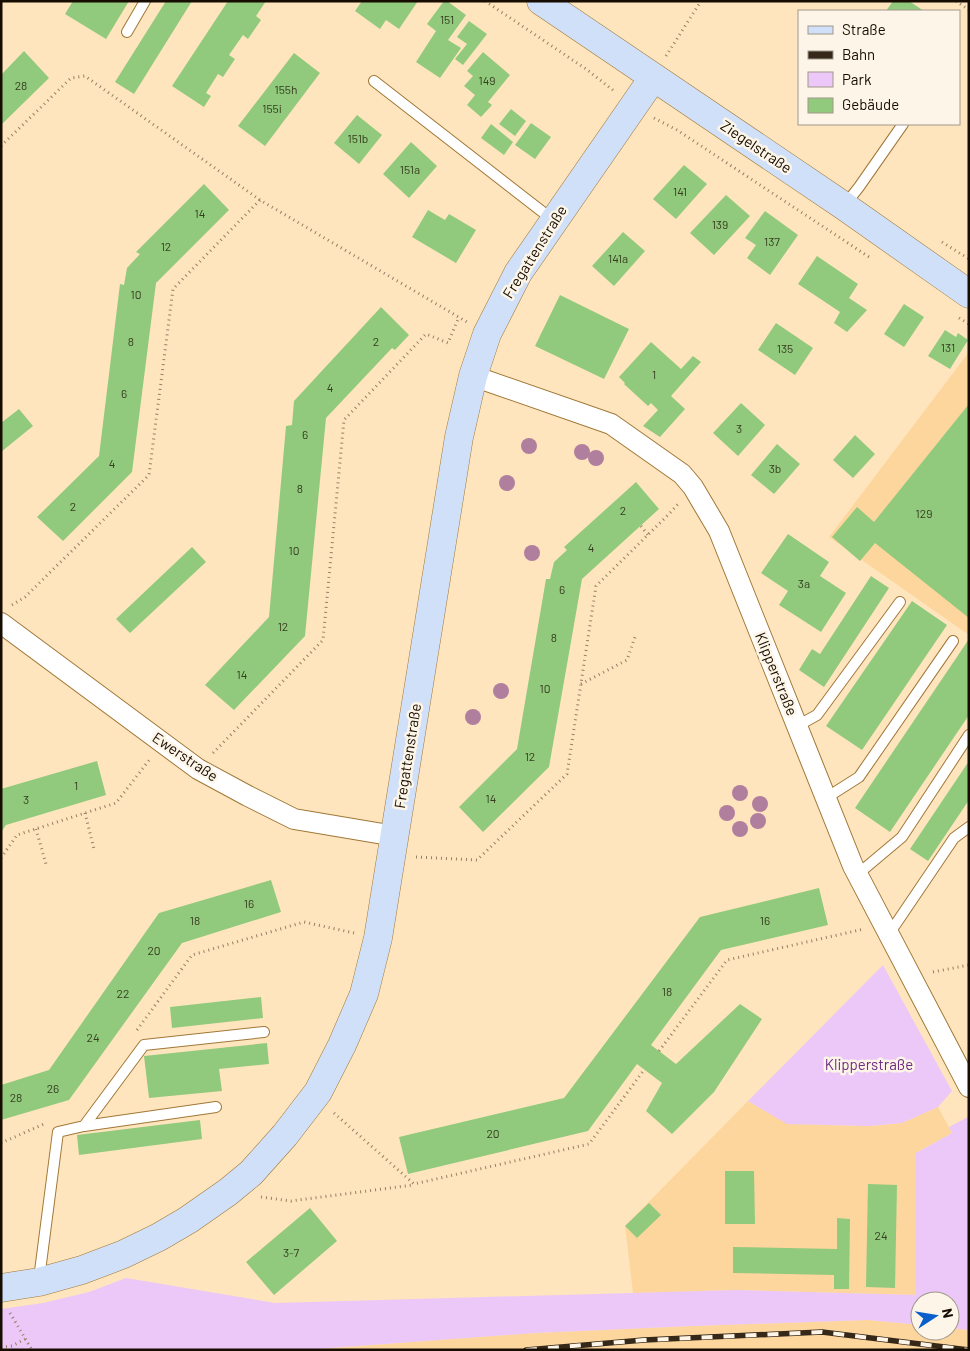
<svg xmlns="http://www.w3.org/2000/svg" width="970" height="1351" viewBox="0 0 970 1351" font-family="Barlow,sans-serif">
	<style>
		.built { fill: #fdd69d }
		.green { fill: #ebc8f7 }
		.building { fill: #91ca7c }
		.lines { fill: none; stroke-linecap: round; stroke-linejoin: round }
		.lane-casing { stroke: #a07837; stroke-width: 12 }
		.street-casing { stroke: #a07837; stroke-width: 22 }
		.secondary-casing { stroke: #a07837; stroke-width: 29 }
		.path { stroke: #938066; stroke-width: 3; stroke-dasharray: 1 4; stroke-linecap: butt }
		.lane { stroke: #fff; stroke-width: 10 }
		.street { stroke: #fff; stroke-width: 20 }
		.secondary { stroke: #cfe0f8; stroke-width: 28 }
		.rail-casing { stroke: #352818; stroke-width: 5.5 }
		.rail { stroke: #fdf5e8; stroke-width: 4; stroke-dasharray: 11; stroke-linecap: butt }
		.tree { fill: #b07f9e }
		.labels { text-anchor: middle; stroke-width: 5; stroke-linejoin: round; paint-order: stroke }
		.number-label { font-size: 12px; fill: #363c1f }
		.street-label { font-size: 15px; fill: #170c00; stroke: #fdf5e8 }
		.park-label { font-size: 15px; fill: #6f2b84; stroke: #fdf5e8 }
	</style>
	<rect width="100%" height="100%" fill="#ffe5be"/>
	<g class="built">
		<path d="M969 352V635L829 537Z"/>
		<path d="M748 1101 788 1124 869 1126 902 1123 938 1107 952 1133 916 1153V1295L736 1290 633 1293 625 1226Z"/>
		<path d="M868 1320 920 1325V1331H950V1328L969 1330V1350H303L535 1333 693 1326Z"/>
	</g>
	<g class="green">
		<path d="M883 965 952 1091 938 1107 902 1123 869 1126 787 1124 748 1101Z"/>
		<path d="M968 1117 969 1330 950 1328V1301H920V1325L868 1320 693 1326 535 1333 303 1350H1V1309L43 1303 89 1292 126 1278 275 1303 736 1290 916 1295V1153L952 1133 949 1127Z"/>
	</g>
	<g class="building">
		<path d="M73 1H129L106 39 65 14Z"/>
		<path d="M166 1H192L134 94 115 82Z"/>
		<path d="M228 1H266L256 16 261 20 248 39 243 35 229 55 235 59 223 77 218 74 206 93 211 96 204 107 172 86Z"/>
		<path d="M362 1H418L399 29 386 20 380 29 355 11Z"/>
		<path d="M444 1H447L466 15 448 40 461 48 440 78 416 62 436 31 427 24Z"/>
		<path d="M893 1H909L924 11H886Z"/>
		<path d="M469 21 487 34 463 65 455 59 467 44 457 37Z"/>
		<path d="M24 51 49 78 1 125V75Z"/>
		<path d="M483 52 510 75 488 102 492 105 481 117 467 105 475 95 464 86 473 76 467 71Z"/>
		<path d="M294 53 320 73 265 146 238 126Z"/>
		<path d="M511 109 526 121 515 136 499 124Z"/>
		<path d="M357 115 382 135 359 164 334 143Z"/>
		<path d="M531 123 551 137 535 159 515 145Z"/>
		<path d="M491 124 513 142 504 155 481 138Z"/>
		<path d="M411 142 437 166 409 198 383 174Z"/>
		<path d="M684 165 707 184 676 219 653 199Z"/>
		<path d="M204 184 229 210 156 283 132 472 63 541 37 517 99 456 120 284 124 285 127 268 140 254 136 252Z"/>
		<path d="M726 195 750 216 714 255 690 233Z"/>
		<path d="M428 210 445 220 449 214 476 230 456 263 412 237Z"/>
		<path d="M765 211 798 235 770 275 747 258 756 245 745 238Z"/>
		<path d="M623 232 645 251 614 286 592 266Z"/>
		<path d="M817 256 858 284 849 298 867 310 847 332 834 323 840 312 798 284Z"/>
		<path d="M560 295 629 329 604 379 535 346Z"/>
		<path d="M904 304 924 317 904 347 884 334Z"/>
		<path d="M381 307 409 335 395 350 392 348 326 418 305 636 234 710 205 685 269 617 286 426 292 425 294 401Z"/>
		<path d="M776 323 813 348 795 375 758 350Z"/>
		<path d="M945 330 956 337 958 333 968 340 950 369 928 356Z"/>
		<path d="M651 342 681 369 693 356 701 362 671 396 685 409 660 437 643 426 658 410 651 403 648 406 624 384 625 383 619 377Z"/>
		<path d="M741 403 765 425 738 456 713 433Z"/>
		<path d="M969 404V618L875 543 860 561 832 537 857 507 874 522Z"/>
		<path d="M19 409 33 426 1 452V423Z"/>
		<path d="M855 435 875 454 853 478 833 460Z"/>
		<path d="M777 444 800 464 774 494 751 475Z"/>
		<path d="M636 482 659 509 582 579 549 767 483 832 459 807 517 749 546 579H550L554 562 567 550 564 547Z"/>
		<path d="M788 534 829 562 820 576 846 593 821 632 779 605 788 591 761 573Z"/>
		<path d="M192 547 206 562 130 633 116 619Z"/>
		<path d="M871 576 889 588 824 687 799 670 812 649 820 654Z"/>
		<path d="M912 601 947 625 862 750 826 726Z"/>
		<path d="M969 639V715L890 832 855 808Z"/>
		<path d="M97 761 106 795 6 825 1 832V789Z"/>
		<path d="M969 761V800L928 861 910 849Z"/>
		<path d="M271 880 281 912 182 943 69 1100 1 1120V1085L49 1070 159 913Z"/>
		<path d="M819 888 828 925 721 950 651 1045 676 1064 740 1004 762 1019 714 1092 672 1134 646 1111 662 1083 637 1064 588 1131 408 1174 399 1137 564 1098 700 917Z"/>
		<path d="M261 997 263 1018 172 1028 170 1007Z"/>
		<path d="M267 1043 269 1064 219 1069 222 1091 149 1098 144 1056Z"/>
		<path d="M200 1120 202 1139 79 1155 77 1135Z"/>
		<path d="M725 1171H754L755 1224H725Z"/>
		<path d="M868 1184 897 1185 895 1288 866 1287Z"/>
		<path d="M649 1203 661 1215 637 1238 625 1226Z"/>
		<path d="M310 1208 337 1241 274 1295 246 1262Z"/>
		<path d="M837 1218 850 1219 849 1289H834V1275L733 1273V1247L837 1249Z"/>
	</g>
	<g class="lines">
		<defs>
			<g id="lane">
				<path d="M127 32 145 1"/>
				<path d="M374 81 553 220"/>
				<path d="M844 206 859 187 903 124"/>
				<path d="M797 726 817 715 900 602"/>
				<path d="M826 798 859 777 953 641"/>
				<path d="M858 874 902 837 969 735"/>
				<path d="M889 934 954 838 969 827"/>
				<path d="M84 1126 216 1107"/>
				<path d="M39 1279 58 1132 84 1126 144 1045 264 1032"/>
			</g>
			<g id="street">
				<path d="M473 376 611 424 682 474 693 487 719 531 853 866 969 1087"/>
				<path d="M1 623 198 769 248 796 294 819 395 836"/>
			</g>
			<g id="secondary">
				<path d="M541 1 844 206 969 294"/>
				<path d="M1 1288 39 1282 82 1270 124 1254 159 1237 188 1220 228 1192 251 1173 285 1135 318 1092 342 1045 364 994 378 938 459 437 473 376 487 334 518 273 653 78"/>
			</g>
		</defs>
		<use href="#lane" class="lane-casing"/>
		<use href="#street" class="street-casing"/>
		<use href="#secondary" class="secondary-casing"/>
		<g class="path">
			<path d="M485 1 586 69 614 91"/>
			<path d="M956 1 969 10"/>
			<path d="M666 56 701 1"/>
			<path d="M654 118 677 130 869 257"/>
			<path d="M1 146 71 78 85 76 260 200 467 322"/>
			<path d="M942 242 969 259"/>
			<path d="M959 318 969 324"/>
			<path d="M641 526 648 535"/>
			<path d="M12 605 25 597 149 475 173 289 260 200"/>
			<path d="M581 684 627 660 636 634"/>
			<path d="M213 753 323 640 344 420 426 334 448 343 459 317"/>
			<path d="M85 813 94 849"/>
			<path d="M36 829 46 864"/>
			<path d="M416 857 477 860 567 774 596 586 670 513 679 503"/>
			<path d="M1 858 17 835 116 803 150 759"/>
			<path d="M933 972 969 965"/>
			<path d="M137 1030 192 955 304 922 354 933"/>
			<path d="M659 1051 727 960 864 929"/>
			<path d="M334 1113 414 1184 589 1144 644 1070"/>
			<path d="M1 1143 44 1124"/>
			<path d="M261 1197 291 1201 413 1185"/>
			<path d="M10 1313 32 1350"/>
			<path d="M1 1347 12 1346 25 1339"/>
		</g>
		<use href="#lane" class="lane"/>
		<use href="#street" class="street"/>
		<use href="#secondary" class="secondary"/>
		<defs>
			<path id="rail" d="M526 1350 644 1340 822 1332 969 1350"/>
		</defs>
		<use href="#rail" class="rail-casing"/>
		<use href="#rail" class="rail"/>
	</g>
	<g class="tree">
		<circle cx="529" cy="446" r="8"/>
		<circle cx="582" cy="452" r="8"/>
		<circle cx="596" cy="458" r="8"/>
		<circle cx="507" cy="483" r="8"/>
		<circle cx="532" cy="553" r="8"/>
		<circle cx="501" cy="691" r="8"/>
		<circle cx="473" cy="717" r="8"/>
		<circle cx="740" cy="793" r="8"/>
		<circle cx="760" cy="804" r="8"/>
		<circle cx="727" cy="813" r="8"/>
		<circle cx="758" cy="821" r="8"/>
		<circle cx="740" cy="829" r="8"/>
	</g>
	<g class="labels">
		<g class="number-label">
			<text x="447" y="24">151</text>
			<text x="487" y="85">149</text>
			<text x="21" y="90">28</text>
			<text x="286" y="94">155h</text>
			<text x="272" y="113">155i</text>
			<text x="358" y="143">151b</text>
			<text x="410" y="174">151a</text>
			<text x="680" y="196">141</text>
			<text x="200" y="218">14</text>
			<text x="720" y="229">139</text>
			<text x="772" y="246">137</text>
			<text x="166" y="251">12</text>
			<text x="618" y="263">141a</text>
			<text x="136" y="299">10</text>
			<text x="131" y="346">8</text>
			<text x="376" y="346">2</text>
			<text x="948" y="352">131</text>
			<text x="785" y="353">135</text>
			<text x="654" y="379">1</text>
			<text x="330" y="392">4</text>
			<text x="124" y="398">6</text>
			<text x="739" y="433">3</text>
			<text x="305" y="439">6</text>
			<text x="112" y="468">4</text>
			<text x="775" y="473">3b</text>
			<text x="300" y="493">8</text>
			<text x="73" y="511">2</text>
			<text x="623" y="515">2</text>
			<text x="924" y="518">129</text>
			<text x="591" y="552">4</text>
			<text x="294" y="555">10</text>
			<text x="804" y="588">3a</text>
			<text x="562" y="594">6</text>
			<text x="283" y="631">12</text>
			<text x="554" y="642">8</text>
			<text x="242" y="679">14</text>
			<text x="545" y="693">10</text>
			<text x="530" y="761">12</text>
			<text x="76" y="790">1</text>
			<text x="491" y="803">14</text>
			<text x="26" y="804">3</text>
			<text x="249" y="908">16</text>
			<text x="195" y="925">18</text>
			<text x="765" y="925">16</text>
			<text x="154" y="955">20</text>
			<text x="667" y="996">18</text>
			<text x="123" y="998">22</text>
			<text x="93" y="1042">24</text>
			<text x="53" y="1093">26</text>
			<text x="16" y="1102">28</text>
			<text x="493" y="1138">20</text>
			<text x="881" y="1240">24</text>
			<text x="291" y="1257">3-7</text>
		</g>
		<g class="street-label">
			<text transform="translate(756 147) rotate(34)" y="5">Ziegelstraße</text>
			<text transform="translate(535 252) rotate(-58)" y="5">Fregattenstraße</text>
			<text transform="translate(776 674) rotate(68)" y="5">Klipperstraße</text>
			<text transform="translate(408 756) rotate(-81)" y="5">Fregattenstraße</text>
			<text transform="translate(185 757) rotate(34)" y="5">Ewerstraße</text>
		</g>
		<g class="park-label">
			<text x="869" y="1070">Klipperstraße</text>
		</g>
	</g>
	<rect width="970" height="1351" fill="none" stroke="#170c00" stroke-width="5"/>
	<rect x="798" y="10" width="162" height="115" fill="#fdf5e8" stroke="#a1988b"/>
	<rect x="808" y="26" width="25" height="8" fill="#cfe0f8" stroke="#a1988b"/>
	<text x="842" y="35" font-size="15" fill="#170c00">Straße</text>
	<rect x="808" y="51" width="25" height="8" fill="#352818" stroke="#a1988b"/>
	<text x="842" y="60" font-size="15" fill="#170c00">Bahn</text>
	<rect x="808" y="72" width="25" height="15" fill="#ebc8f7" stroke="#a1988b"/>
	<text x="842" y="85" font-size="15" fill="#170c00">Park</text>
	<rect x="808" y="98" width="25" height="15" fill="#91ca7c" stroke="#a1988b"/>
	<text x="842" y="110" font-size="15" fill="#170c00">Gebäude</text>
	<g transform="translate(935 1316) rotate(78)"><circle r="24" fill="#fdf5e8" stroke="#a1988b"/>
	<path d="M0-4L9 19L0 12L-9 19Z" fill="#0960ca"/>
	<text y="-8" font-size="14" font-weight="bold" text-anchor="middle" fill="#170c00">N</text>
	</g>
</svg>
